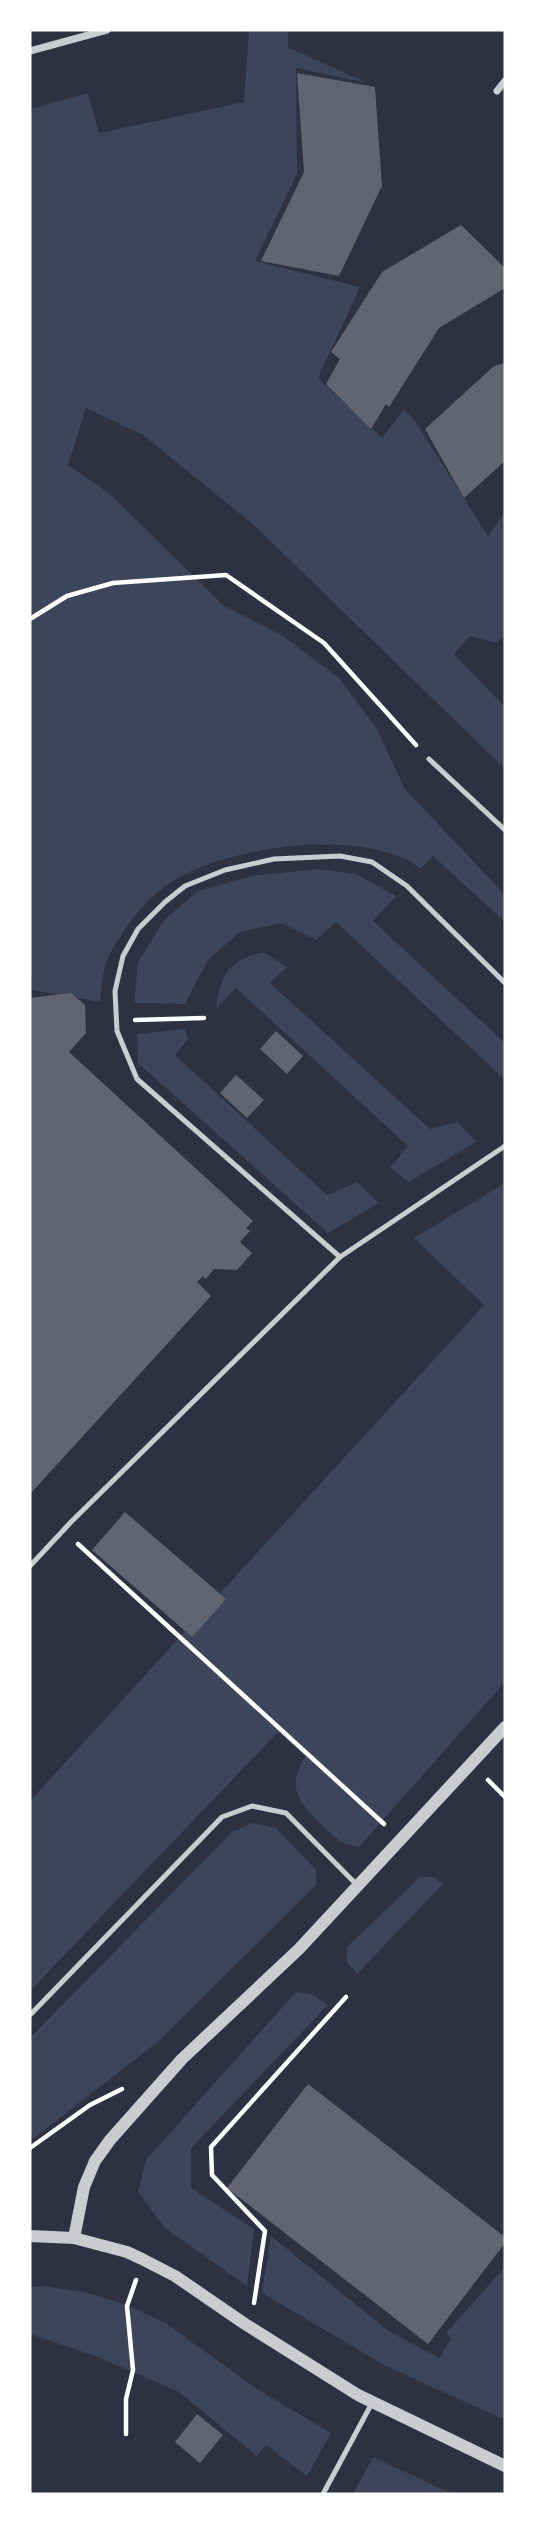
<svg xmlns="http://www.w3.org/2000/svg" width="535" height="2524" viewBox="0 0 535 2524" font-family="Overpass,sans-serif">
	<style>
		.green { fill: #3c4559 }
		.building { fill: #626471 }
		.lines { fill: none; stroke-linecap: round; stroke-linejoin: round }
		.path { stroke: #fff; stroke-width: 4.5 }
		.service { stroke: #caccd0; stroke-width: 5 }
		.minor { stroke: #caccd0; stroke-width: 7 }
		.tertiary { stroke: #caccd0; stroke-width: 12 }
	</style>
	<rect width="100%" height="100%" fill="#2d3142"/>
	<g class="green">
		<path d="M249 30H288V47L367 83 296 68 297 174 255 261 360 287 318 378 382 438 404 409 415 421 488 536 505 512V636L496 643 470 636 454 654 505 707V769L255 526 143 435 86 408 68 465 110 494 223 605 283 636 339 678 377 729 405 789 505 895V922L433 856 421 869C415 865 409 860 403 858 344 833 251 846 194 870 177 877 159 890 146 903 132 918 116 941 107 960 102 972 102 989 100 1002L32 990 30 936V109L88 93 99 133 244 102Z"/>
		<path d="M318 869 356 874 396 896 373 921 505 1043V1080L336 922 316 940 281 923 240 932 208 960 185 1004 134 1003 138 962 164 920 198 891 252 876Z"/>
		<path d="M263 952 287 967 270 983 430 1129 458 1122 476 1142 409 1182 390 1168 408 1146 236 988 216 1009C220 974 228 961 263 952Z"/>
		<path d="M185 1029 188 1039 175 1055 327 1195 357 1182 379 1203 328 1233 138 1063 137 1034Z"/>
		<path d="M505 1183V1682L359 1847C339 1844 335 1837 321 1824 297 1800 287 1789 305 1756L278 1732 30 1991V1801L484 1305 414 1238Z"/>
		<path d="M252 1823 276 1828 316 1870V1885L159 2041 30 2141V2038L232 1832Z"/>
		<path d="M420 1877H433L443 1884 357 1974 347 1962 346 1948Z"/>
		<path d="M296 1992 312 1994 328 2005 191 2148V2188L254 2229 247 2286 165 2228 138 2192 146 2160Z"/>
		<path d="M271 2236 390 2332 440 2358 451 2338 446 2333 505 2267V2420L386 2366 262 2293Z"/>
		<path d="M42 2286 85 2292 127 2305 167 2324 257 2389 331 2433 307 2476 266 2445 257 2456 179 2392 98 2357 30 2334V2287Z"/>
		<path d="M373 2457 452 2494H353Z"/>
	</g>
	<g class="building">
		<path d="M297 73 375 87 382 186 339 276 261 261 304 172Z"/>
		<path d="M461 225 505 268V288L439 328 389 407 386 404 371 429 326 384 340 359 331 352 382 272Z"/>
		<path d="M505 363V461L464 498 425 429 494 366Z"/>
		<path d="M71 993 85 1005 86 1033 69 1052 253 1221 246 1228 250 1231 240 1242 252 1253 237 1270 214 1269 206 1279 203 1276 197 1282 211 1296 30 1494V998Z"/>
		<path d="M276 1031 303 1056 287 1074 260 1049Z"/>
		<path d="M236 1075 264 1100 247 1118 220 1093Z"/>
		<path d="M125 1512 226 1599 192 1637 92 1550Z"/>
		<path d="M308 2084 505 2237V2243L428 2344 227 2188Z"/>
		<path d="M197 2414 223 2435 200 2463 175 2442Z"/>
	</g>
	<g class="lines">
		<g class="path">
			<path d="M30 619 67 596 113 583 226 575 324 643 416 745"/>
			<path d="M135 1020 204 1018"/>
			<path d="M78 1544 384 1824"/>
			<path d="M488 1780 505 1797"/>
			<path d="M30 2148 90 2105 122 2089"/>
			<path d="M254 2303 265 2231 212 2175 211 2147 346 1997"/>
			<path d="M126 2434V2399L133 2370 127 2306 136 2280"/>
		</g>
		<g class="service">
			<path d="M429 759 505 830"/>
			<path d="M340 1257 137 1079 117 1031 115 991 123 956 138 929 165 902 185 886 225 870 274 859 340 856 372 862 407 886 505 983"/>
			<path d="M30 1566 71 1522 340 1257 505 1146"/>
			<path d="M30 2015 222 1817 252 1806 286 1813 357 1885"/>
			<path d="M323 2494 372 2403"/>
		</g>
		<g class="minor">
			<path d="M30 51 107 30"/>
			<path d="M497 91 505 81"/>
		</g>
		<g class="tertiary">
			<path d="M30 2236 74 2238 127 2252 142 2259 175 2276 245 2324 358 2395 505 2466"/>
			<path d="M74 2238 84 2187 95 2161 110 2140 182 2059 299 1949 505 1727"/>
		</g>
	</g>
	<rect width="535" height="2524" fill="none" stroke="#ffffff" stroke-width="63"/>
</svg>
